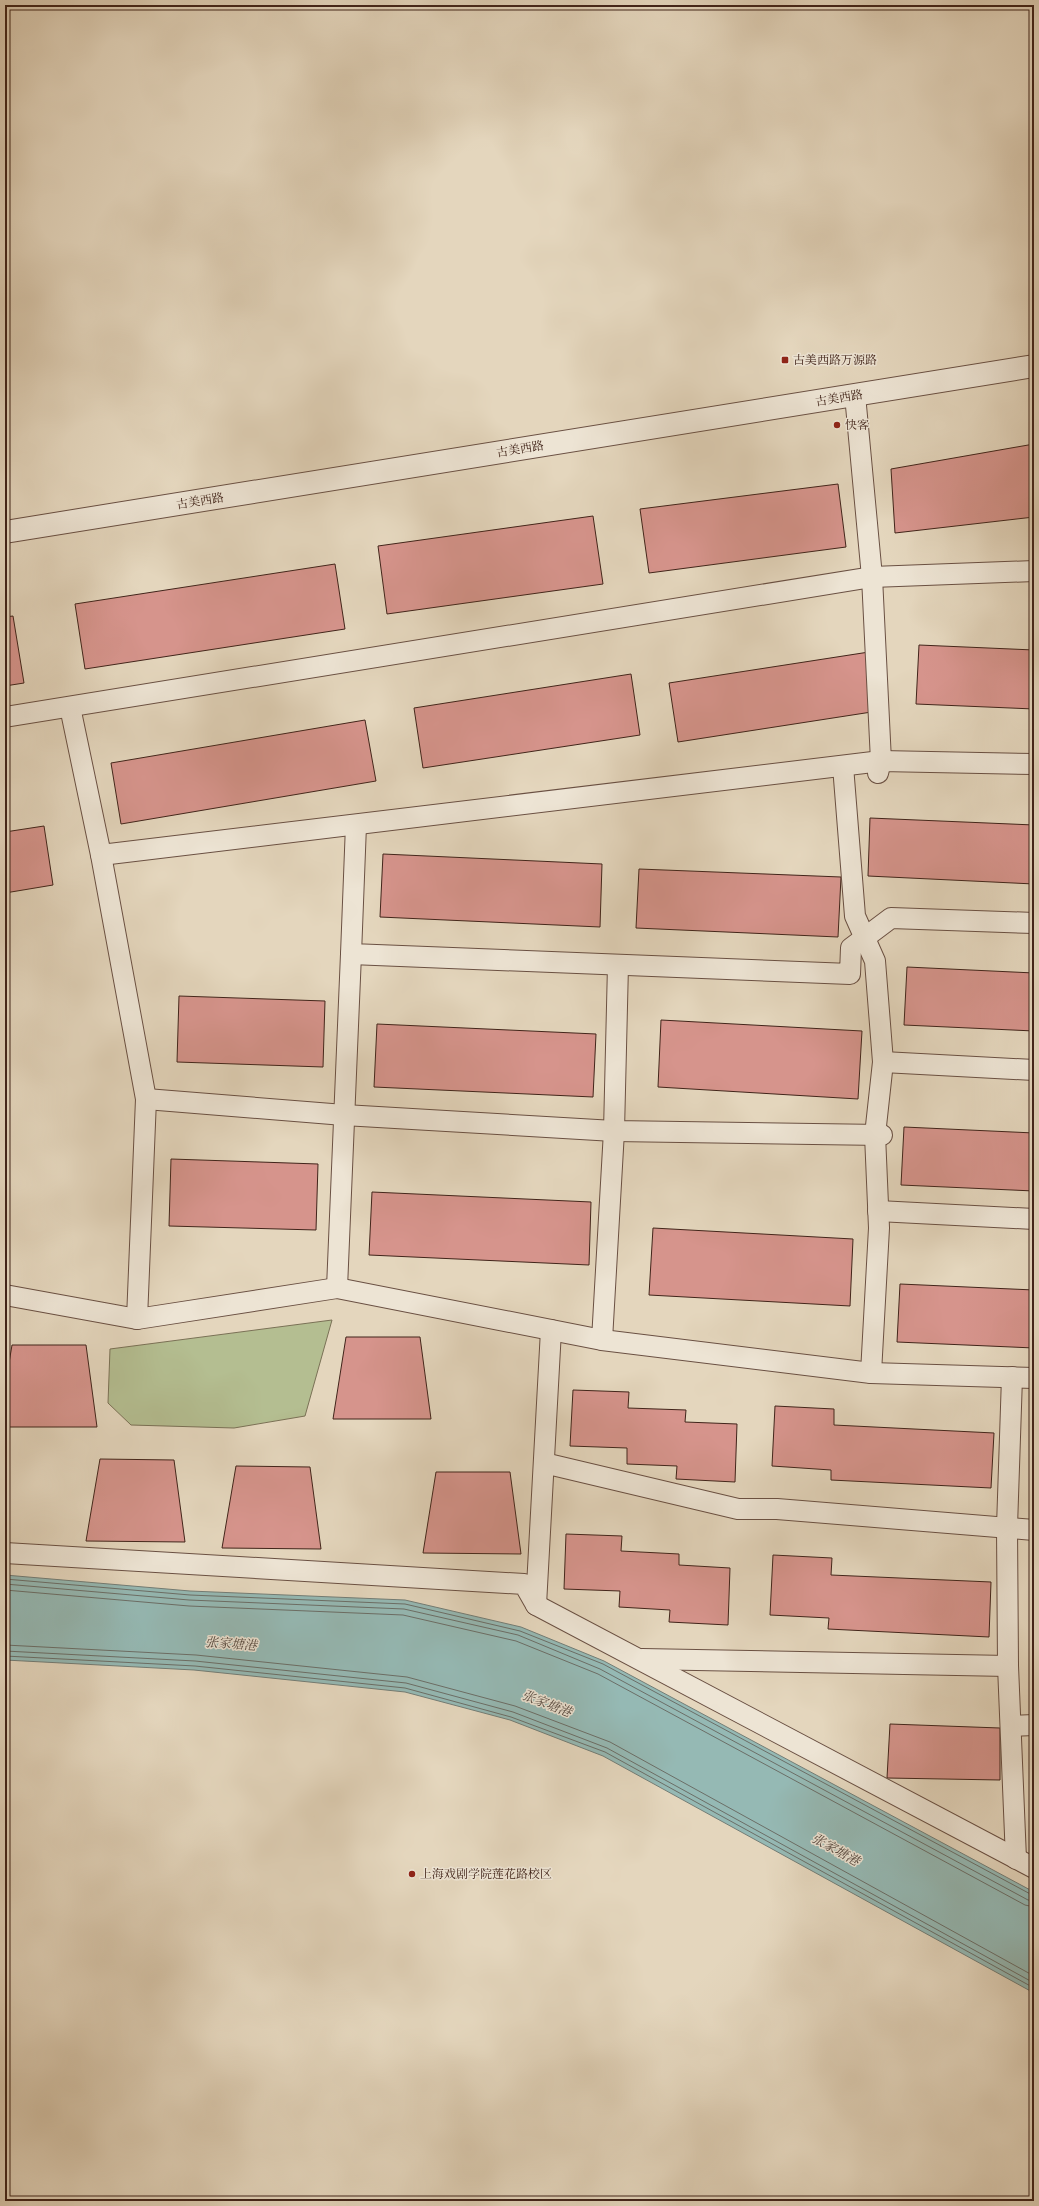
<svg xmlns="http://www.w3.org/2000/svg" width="1039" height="2206" viewBox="0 0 1039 2206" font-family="Alegreya,'Noto Serif SC',serif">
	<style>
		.green { fill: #b4be91; stroke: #7a7156 }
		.water { fill: #95b9b4; stroke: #737d76 }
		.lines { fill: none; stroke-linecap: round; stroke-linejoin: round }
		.shore { stroke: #6b6e67; stroke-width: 1 }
		.building { fill: #d6948c; stroke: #41241a }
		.lane-casing { stroke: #6a5043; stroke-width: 22 }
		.street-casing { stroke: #6a5043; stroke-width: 24 }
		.lane { stroke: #ede4d4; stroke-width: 20 }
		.street { stroke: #ede4d4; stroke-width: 22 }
		.poi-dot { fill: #8f2418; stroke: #ede4d4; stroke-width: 1.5 }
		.labels { text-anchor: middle; stroke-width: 3; stroke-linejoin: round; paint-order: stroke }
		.poi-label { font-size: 12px; fill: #41241a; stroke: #ede4d4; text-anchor: start }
		.street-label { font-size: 12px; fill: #41241a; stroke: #ede4d4 }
		.water-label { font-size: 13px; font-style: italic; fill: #564940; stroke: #ede4d4 }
	</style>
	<rect width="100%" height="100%" fill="#e4d6bd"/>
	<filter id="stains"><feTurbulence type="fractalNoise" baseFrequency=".005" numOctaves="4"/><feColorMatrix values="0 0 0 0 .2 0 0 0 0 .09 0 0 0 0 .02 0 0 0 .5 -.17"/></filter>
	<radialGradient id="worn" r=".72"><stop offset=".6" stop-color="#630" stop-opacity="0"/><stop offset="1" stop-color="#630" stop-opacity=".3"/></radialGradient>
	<path class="green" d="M332 1320 305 1416 234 1428 131 1425 108 1403 110 1349Z"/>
	<path class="water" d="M5 1575 190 1591 405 1600 521 1627 604 1661 1034 1892V1993L603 1756 510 1720 405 1692 194 1670 5 1660Z"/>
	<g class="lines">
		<g class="shore">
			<path d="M5 1579 190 1595 405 1604 520 1631 603 1664 1034 1896"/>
			<path d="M5 1584 189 1600 404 1609 518 1635 600 1669 1028 1900 1034 1901"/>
			<path d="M5 1590 189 1606 403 1615 516 1641 598 1674 1025 1905 1034 1907"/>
			<path d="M5 1645 196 1655 407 1677 515 1706 610 1742 1034 1976"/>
			<path d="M5 1651 195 1661 406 1683 513 1712 607 1748 1034 1983"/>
			<path d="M5 1656 195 1666 405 1688 511 1717 605 1752 1034 1988"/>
		</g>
	</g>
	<g class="building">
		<path d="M1034 444V517L895 533 891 469Z"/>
		<path d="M838 484 846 547 649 573 640 509Z"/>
		<path d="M593 516 603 584 387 614 378 546Z"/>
		<path d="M335 564 345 629 85 669 75 604Z"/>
		<path d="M13 616 24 683 5 686V617Z"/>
		<path d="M919 645 1034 650V709L916 704Z"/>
		<path d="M869 652 878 711 678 742 669 683Z"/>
		<path d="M631 674 640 735 423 768 414 708Z"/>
		<path d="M365 720 376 781 121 824 111 763Z"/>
		<path d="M870 818 1034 825V884L868 876Z"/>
		<path d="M44 826 53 885 5 893V832Z"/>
		<path d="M383 854 602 864 600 927 380 917Z"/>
		<path d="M639 869 841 877 838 937 636 928Z"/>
		<path d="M907 967 1034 973V1031L904 1025Z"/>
		<path d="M179 996 325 1001 323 1067 177 1062Z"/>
		<path d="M661 1020 862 1031 858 1099 658 1087Z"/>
		<path d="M377 1024 596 1034 593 1097 374 1087Z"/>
		<path d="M904 1127 1034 1133V1191L901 1185Z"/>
		<path d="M171 1159 318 1164 316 1230 169 1226Z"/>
		<path d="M372 1192 591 1202 589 1265 369 1255Z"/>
		<path d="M653 1228 853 1239 850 1306 649 1295Z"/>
		<path d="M900 1284 1034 1290V1348L897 1342Z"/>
		<path d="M346 1337H420L431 1419H333Z"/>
		<path d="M12 1345H86L97 1427H5V1387Z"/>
		<path d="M573 1390 629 1392 628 1408 686 1410 685 1422 737 1424 735 1482 676 1479 677 1466 627 1464V1448L570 1446Z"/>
		<path d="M775 1406 834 1409V1425L994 1433 991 1488 831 1480V1470L772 1466Z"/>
		<path d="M100 1459 174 1460 185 1542 86 1541Z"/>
		<path d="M236 1466 310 1467 321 1549 222 1548Z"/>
		<path d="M436 1472H510L521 1554 423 1553Z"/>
		<path d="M566 1534 622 1536 621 1551 679 1554V1565L730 1568 728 1625 669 1622 670 1610 619 1607 620 1591 564 1589Z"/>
		<path d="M773 1555 832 1558 831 1575 991 1582 989 1637 828 1629 829 1618 770 1615Z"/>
		<path d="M890 1724 1000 1728V1780L887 1778Z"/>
	</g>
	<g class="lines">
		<defs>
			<g id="lane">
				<path d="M855 395 872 577 881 761 878 773"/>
				<path d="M70 707 101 855 881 761 1034 764"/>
				<path d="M5 717 872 577 1034 571"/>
				<path d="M843 766 855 916 875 961 883 1062 875 1135 879 1228 871 1373"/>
				<path d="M356 825 351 954 850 974 851 948 891 918 1034 923"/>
				<path d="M883 1062 1034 1070"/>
				<path d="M146 1099 344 1115 614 1131 882 1135"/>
				<path d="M878 1211 1034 1219"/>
				<path d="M337 1288 351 954"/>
				<path d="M5 1295 137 1319 146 1099 101 855"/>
				<path d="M137 1319 337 1288 602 1340 871 1373 1034 1378"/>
				<path d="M602 1340 614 1131 618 965"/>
				<path d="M1012 1377 1007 1527 1008 1666 1016 1859"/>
				<path d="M544 1463 738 1509H777L1034 1530"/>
				<path d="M5 1553 524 1584 536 1605 1034 1868"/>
				<path d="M536 1605 551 1330"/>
				<path d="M642 1659 1008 1666"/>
				<path d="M1012 1726 1034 1725"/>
			</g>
			<path id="street" d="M5 532 1034 366"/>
		</defs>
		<use href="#lane" class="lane-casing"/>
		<use href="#street" class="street-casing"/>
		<use href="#lane" class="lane"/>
		<use href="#street" class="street"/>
	</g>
	<g class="poi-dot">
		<rect x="781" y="356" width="8" height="8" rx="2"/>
		<circle cx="837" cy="425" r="4"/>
		<circle cx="412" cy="1874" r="4"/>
	</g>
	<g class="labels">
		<g class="poi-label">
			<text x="793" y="364">古美西路万源路</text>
			<text x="845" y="429">快客</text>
			<text x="420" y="1878">上海戏剧学院莲花路校区</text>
		</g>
		<g class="street-label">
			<text transform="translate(839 398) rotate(-9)" y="4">古美西路</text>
			<text transform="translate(520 449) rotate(-9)" y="4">古美西路</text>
			<text transform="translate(200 501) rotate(-9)" y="4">古美西路</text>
		</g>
		<g class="water-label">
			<text transform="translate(231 1643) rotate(4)" y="5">张家塘港</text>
			<text transform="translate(547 1703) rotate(21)" y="5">张家塘港</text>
			<text transform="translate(836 1849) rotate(29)" y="5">张家塘港</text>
		</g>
	</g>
	<rect width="1039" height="2206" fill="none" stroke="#e4d6bd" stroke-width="20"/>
	<rect x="6" y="6" width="1027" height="2194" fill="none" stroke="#41241a" stroke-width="2"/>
	<rect x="10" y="10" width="1019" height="2186" fill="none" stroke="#41241a"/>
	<rect width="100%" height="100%" filter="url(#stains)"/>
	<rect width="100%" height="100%" fill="url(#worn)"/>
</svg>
